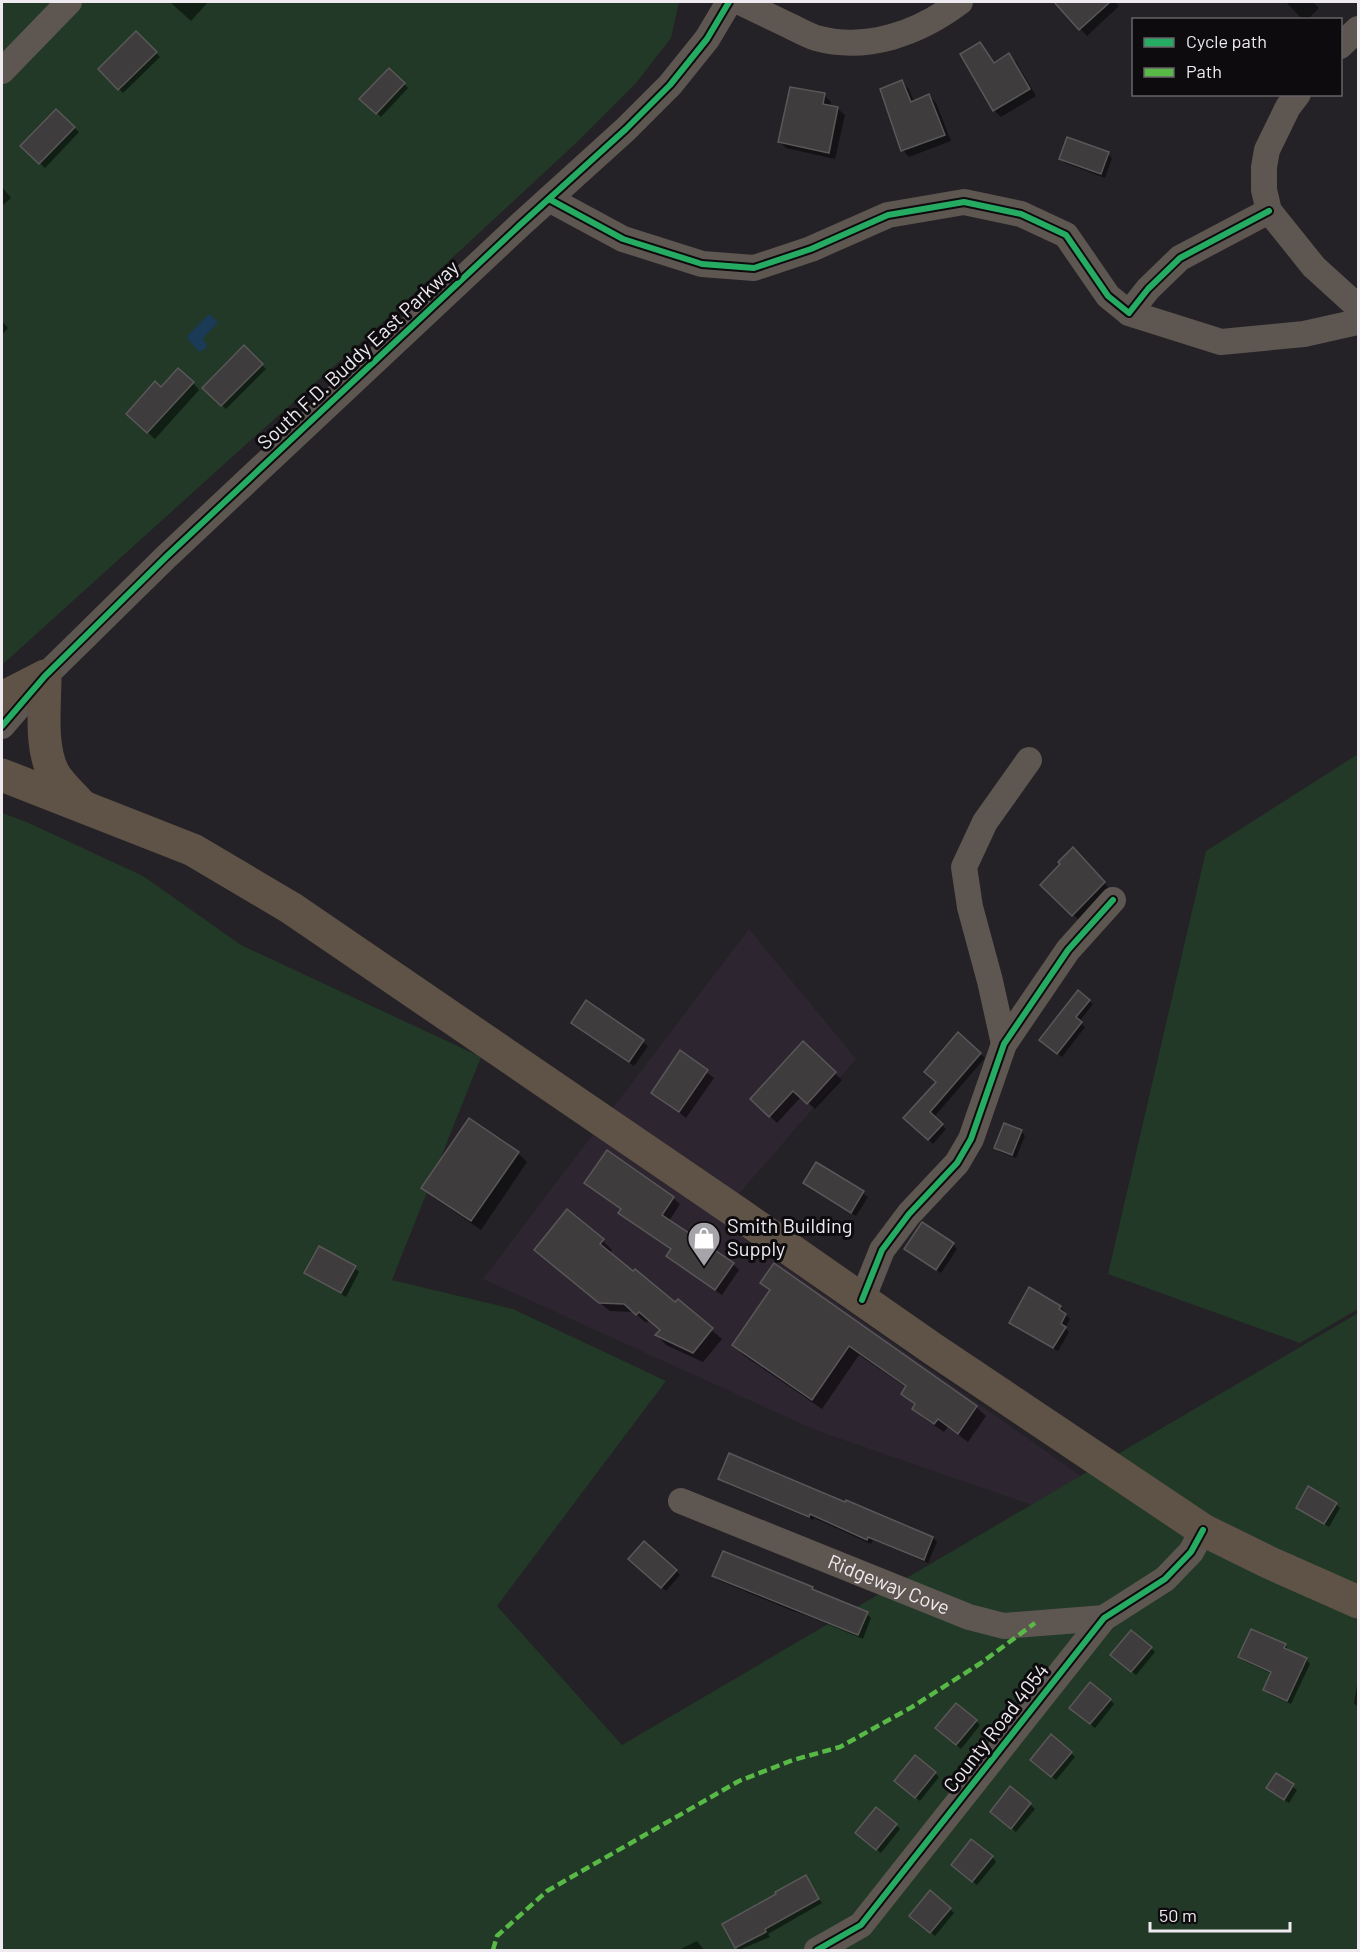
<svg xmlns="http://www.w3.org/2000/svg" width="1360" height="1952" viewBox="0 0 1360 1952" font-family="Barlow,sans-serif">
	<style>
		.built { fill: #2d2530 }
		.green { fill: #213926 }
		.water { fill: #1a3a55 }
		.shadow { fill: #0007 }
		.building { fill: #3f3c3d; stroke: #5a5759; stroke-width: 1.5 }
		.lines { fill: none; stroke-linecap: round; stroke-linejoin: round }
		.minor { stroke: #5e5650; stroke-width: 26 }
		.major { stroke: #5f5246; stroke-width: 33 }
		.quiet { stroke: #58b947; stroke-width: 4.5; stroke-dasharray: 9 4.5; stroke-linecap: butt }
		.cycleway-casing { stroke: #0d0b0e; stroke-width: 10 }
		.cycleway { stroke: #26ab63; stroke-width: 6 }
		.labels { text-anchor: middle; stroke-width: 6; stroke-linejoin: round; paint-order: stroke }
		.street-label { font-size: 20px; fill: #eeeaf0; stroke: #0d0b0e }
		.poi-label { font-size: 20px; fill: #eeeaf0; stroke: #0d0b0e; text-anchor: start }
	</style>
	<rect width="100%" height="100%" fill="#242226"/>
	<path class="built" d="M749 929 856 1059 717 1219 1102 1491 1078 1521 815 1430 483 1279Z"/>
	<g class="green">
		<path d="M2 2H679L671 38 636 83 575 144 368 336 252 439 2 665Z"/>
		<path d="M1358 754V1309L1300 1343 1108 1274 1206 851Z"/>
		<path d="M2 813 29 823 143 876 241 945 481 1057 392 1280 513 1309 666 1381 497 1606 622 1745 1358 1313V1950H2Z"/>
	</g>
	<path class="water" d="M208 315H211L217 321V324L204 337 203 340 207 344 206 348 199 352 187 338 188 335Z"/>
	<g class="shadow">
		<path d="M170 2H208L191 21Z"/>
		<path d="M1056 2H1115L1119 6 1087 36Z"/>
		<path d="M1286 2H1313L1319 8 1307 20H1303Z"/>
		<path d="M136 33 160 57 123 93 100 69Z"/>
		<path d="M980 44 996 64 1009 55 1016 62 1036 96 1001 117 994 110Z"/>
		<path d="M389 70 408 88 381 117 362 99Z"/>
		<path d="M902 82 909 89 914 102 929 96 936 103 951 141 909 157 903 150Z"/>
		<path d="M824 95 831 102 830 107 838 109 845 115 835 159 786 148 779 141Z"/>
		<path d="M56 111 79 132 45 168 22 146Z"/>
		<path d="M1108 154 1112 158 1105 178 1065 163 1061 159Z"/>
		<path d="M2 187 11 198 2 206Z"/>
		<path d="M2 321 8 328 2 335Z"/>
		<path d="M244 347 266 369 226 409 204 388Z"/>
		<path d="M193 383 199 390 155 439 135 421Z"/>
		<path d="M1073 850 1108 887 1078 919 1043 885Z"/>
		<path d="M1089 1001 1093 1004 1079 1022 1085 1027 1062 1057 1045 1044Z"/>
		<path d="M587 1003 648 1046 634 1066 577 1027Z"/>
		<path d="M803 1043 842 1080 815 1109 801 1097 777 1123 752 1099Z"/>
		<path d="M680 1052 714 1078 686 1118 653 1092Z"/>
		<path d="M980 1054 985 1058 934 1117 946 1129 933 1144 905 1118Z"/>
		<path d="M1021 1131 1025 1136 1016 1158 1000 1152 996 1148Z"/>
		<path d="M518 1153 527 1162 481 1230 433 1197 423 1188Z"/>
		<path d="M817 1164 868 1197 856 1216 805 1183Z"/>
		<path d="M586 1183 673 1198 680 1204 669 1221 733 1264 739 1270 722 1295 674 1262 668 1256 672 1250 627 1219 620 1213 622 1210Z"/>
		<path d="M603 1241 612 1250 609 1254 676 1304 678 1301 722 1339 703 1362 666 1345 657 1335 662 1331 649 1320 646 1323 634 1312 610 1311 545 1259Z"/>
		<path d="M953 1244 957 1249 941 1273 905 1249Z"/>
		<path d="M355 1268 359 1272 346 1297 311 1277 306 1273Z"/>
		<path d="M762 1283 976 1407 986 1416 968 1442 948 1427 944 1432 923 1418 914 1409 916 1406 903 1394 907 1388 859 1355 822 1409 743 1355 734 1345 770 1292Z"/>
		<path d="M1060 1307 1064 1311 1063 1313 1070 1319 1065 1328 1069 1332 1058 1351 1015 1327 1011 1323Z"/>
		<path d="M720 1479 933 1538 937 1542 928 1563 873 1540 871 1544 814 1518 813 1520 725 1483Z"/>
		<path d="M1336 1504 1340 1508 1329 1527 1297 1507Z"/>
		<path d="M634 1563 676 1571 680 1575 666 1591Z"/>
		<path d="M714 1576 812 1589 816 1592 867 1614 871 1618 863 1639 808 1616 790 1610 718 1580Z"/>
		<path d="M1285 1645 1289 1650 1288 1651 1306 1659 1310 1664 1291 1704 1269 1694 1265 1689 1272 1674 1244 1661 1240 1657Z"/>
		<path d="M1151 1648 1155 1652 1136 1675 1116 1659Z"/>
		<path d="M1358 1679V1708L1354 1703Z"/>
		<path d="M1110 1700 1114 1704 1095 1728 1075 1712Z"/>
		<path d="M976 1721 980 1725 961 1749 941 1732Z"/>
		<path d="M1071 1753 1075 1757 1056 1780 1036 1764Z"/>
		<path d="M935 1773 939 1777 920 1801 900 1785Z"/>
		<path d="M1277 1775 1297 1790 1289 1803 1273 1792Z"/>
		<path d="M1011 1788 1035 1809 1016 1832 996 1816Z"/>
		<path d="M896 1825 900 1829 881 1853 861 1837Z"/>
		<path d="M992 1857 996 1862 977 1885 957 1869Z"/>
		<path d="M805 1877 822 1903 768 1934 770 1937 739 1950 736 1947Z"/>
		<path d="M950 1909 954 1913 935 1936 915 1920Z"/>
		<path d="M697 1941 704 1950H679Z"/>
	</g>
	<g class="building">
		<path d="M1054 2H1110L1079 30Z"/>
		<path d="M136 31 157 52 118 90 98 69Z"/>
		<path d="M980 42 994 63 1009 53 1030 89 993 111 960 54Z"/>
		<path d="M389 68 405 83 376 114 359 99Z"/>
		<path d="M902 80 911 102 929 94 945 135 901 151 880 89Z"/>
		<path d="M790 87 825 93 823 104 838 107 829 153 778 142Z"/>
		<path d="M56 109 75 127 39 164 20 146Z"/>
		<path d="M1067 137 1109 152 1101 174 1059 159Z"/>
		<path d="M244 345 263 364 221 406 202 388Z"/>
		<path d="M178 368 194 382 147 433 126 414 155 381 161 387Z"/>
		<path d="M1073 847 1105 882 1072 916 1040 885 1060 864 1058 862Z"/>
		<path d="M1078 990 1090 1000 1076 1017 1082 1022 1057 1054 1039 1040Z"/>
		<path d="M586 1000 644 1040 629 1062 571 1023Z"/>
		<path d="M958 1032 981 1053 930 1112 943 1124 928 1140 903 1118 936 1082 924 1072Z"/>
		<path d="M803 1041 836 1072 807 1104 793 1091 769 1117 750 1099Z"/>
		<path d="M680 1050 708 1070 679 1112 651 1093Z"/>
		<path d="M469 1118 519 1152 471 1221 421 1188Z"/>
		<path d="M1004 1123 1022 1130 1012 1155 994 1148Z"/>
		<path d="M607 1150 674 1197 662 1215 734 1263 715 1290 666 1256 671 1249 618 1213 621 1209 584 1183Z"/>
		<path d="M816 1162 864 1191 851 1213 803 1183Z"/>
		<path d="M567 1209 604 1239 600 1244 633 1271 635 1269 675 1302 678 1299 713 1328 693 1353 655 1335 660 1330 639 1312 636 1315 624 1304 599 1303 534 1250Z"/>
		<path d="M922 1222 954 1243 936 1270 904 1249Z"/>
		<path d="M319 1246 356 1266 341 1293 304 1273Z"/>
		<path d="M774 1263 977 1406 958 1434 938 1419 934 1424 912 1409 915 1404 901 1394 906 1386 849 1346 812 1400 732 1345 770 1290 760 1283Z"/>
		<path d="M1029 1287 1061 1306 1059 1309 1066 1314 1061 1324 1066 1327 1053 1348 1009 1323Z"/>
		<path d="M729 1453 845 1502 846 1500 933 1537 924 1560 868 1537 867 1540 810 1514 809 1517 718 1479Z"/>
		<path d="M1308 1486 1337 1503 1324 1524 1296 1508Z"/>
		<path d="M644 1541 677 1570 661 1588 628 1559Z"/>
		<path d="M723 1551 813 1587 812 1589 868 1612 858 1635 712 1576Z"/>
		<path d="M1251 1629 1286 1644 1284 1648 1307 1658 1287 1701 1263 1690 1271 1672 1238 1657Z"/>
		<path d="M1131 1630 1152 1647 1131 1672 1110 1655Z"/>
		<path d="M1090 1682 1111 1699 1090 1724 1069 1708Z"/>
		<path d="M956 1703 977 1720 956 1745 935 1728Z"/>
		<path d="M1051 1734 1072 1752 1051 1777 1030 1760Z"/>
		<path d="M915 1755 936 1772 915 1798 894 1781Z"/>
		<path d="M1276 1773 1294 1784 1284 1800 1266 1788Z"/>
		<path d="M1010 1786 1031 1803 1011 1829 990 1812Z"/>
		<path d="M876 1807 897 1824 876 1850 855 1833Z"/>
		<path d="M971 1839 993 1856 972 1882 951 1865Z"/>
		<path d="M806 1875 819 1899 765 1929 766 1932 735 1948 722 1924 776 1894 775 1892Z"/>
		<path d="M930 1890 951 1908 930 1933 909 1916Z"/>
	</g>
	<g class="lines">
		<g class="minor">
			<path d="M740 2C757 10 773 18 790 26 798 30 807 35 816 38 867 52 919 33 960 2"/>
			<path d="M1340 46 1358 29"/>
			<path d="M2 71 69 2"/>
			<path d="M1298 94 1288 107 1267 150 1264 167V190L1269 211 1314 267 1358 307"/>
			<path d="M549 199 623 239 702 264 754 268 811 249 888 215 964 202 1021 214 1066 235 1108 296 1129 313 1148 289 1180 258 1269 211"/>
			<path d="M1129 313 1221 342 1304 334 1358 322"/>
			<path d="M2 726 45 676 166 557 520 225 626 129 670 85 707 39 729 2"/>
			<path d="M1004 1044 990 981 970 907 964 867 985 822 1029 760"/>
			<path d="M862 1300 882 1250 909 1214 957 1163 971 1139 1004 1044 1068 950 1113 900"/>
			<path id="s1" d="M681 1501 969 1617 1004 1626 1104 1618"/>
			<path d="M817 1950 861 1925 1104 1618 1165 1579 1191 1552 1203 1530"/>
		</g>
		<g class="major">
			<path d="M2 698 45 676C45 706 39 752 56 777 63 787 73 796 81 805"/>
			<path d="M2 775 193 850 291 908 742 1216 933 1349 1203 1530 1268 1562 1358 1602"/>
		</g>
		<path class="quiet" d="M493 1950 497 1936 547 1891 739 1781 793 1760 840 1747 912 1707 981 1663 1035 1623"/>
		<defs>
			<g id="cycleway">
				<path d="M549 199 623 239 702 264 754 268 811 249 888 215 964 202 1021 214 1066 235 1108 296 1129 313 1148 289 1180 258 1269 211"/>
				<path d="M2 726 45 676 166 557 520 225 626 129 670 85 707 39 729 2"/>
				<path d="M862 1300 882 1250 909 1214 957 1163 971 1139 1004 1044 1068 950 1113 900"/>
				<path d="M817 1950 861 1925 1104 1618 1165 1579 1191 1552 1203 1530"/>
			</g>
		</defs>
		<use href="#cycleway" class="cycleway-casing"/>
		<use href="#cycleway" class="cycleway"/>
	</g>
	<defs>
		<symbol id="shop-pin" viewBox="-11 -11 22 30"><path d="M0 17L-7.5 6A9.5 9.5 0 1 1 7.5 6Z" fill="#a7a4a9" stroke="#0d0b0e"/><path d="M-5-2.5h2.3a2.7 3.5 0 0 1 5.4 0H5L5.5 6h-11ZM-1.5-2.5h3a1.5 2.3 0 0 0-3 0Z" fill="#fff"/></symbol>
	</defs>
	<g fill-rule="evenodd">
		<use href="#shop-pin" x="685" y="1219" width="38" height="52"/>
	</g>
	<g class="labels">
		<g class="street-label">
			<text transform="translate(358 355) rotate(-43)" y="7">South F.D. Buddy East Parkway</text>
			<text dy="7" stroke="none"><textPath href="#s1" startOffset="224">Ridgeway Cove</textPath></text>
			<text transform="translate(996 1728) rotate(-52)" y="7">County Road 4054</text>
		</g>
		<g class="poi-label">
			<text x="727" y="1233">Smith Building<tspan x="727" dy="23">Supply</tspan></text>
		</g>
	</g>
	<rect width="1360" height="1952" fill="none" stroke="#eeeaf0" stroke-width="6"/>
	<rect x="1132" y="18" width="210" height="78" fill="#0d0b0e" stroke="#676468" stroke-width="1.5"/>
	<rect x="1144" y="38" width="30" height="9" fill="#26ab63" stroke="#676468" stroke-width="1.5"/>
	<text x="1186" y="48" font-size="18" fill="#eeeaf0">Cycle path</text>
	<rect x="1144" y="68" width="30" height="9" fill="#58b947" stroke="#676468" stroke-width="1.5"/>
	<text x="1186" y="78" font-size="18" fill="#eeeaf0">Path</text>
	<path d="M1150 1922v9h140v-9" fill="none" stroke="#eeeaf0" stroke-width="3"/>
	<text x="1159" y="1922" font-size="18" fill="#eeeaf0" stroke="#0d0b0e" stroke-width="4.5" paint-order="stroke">50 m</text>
</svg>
